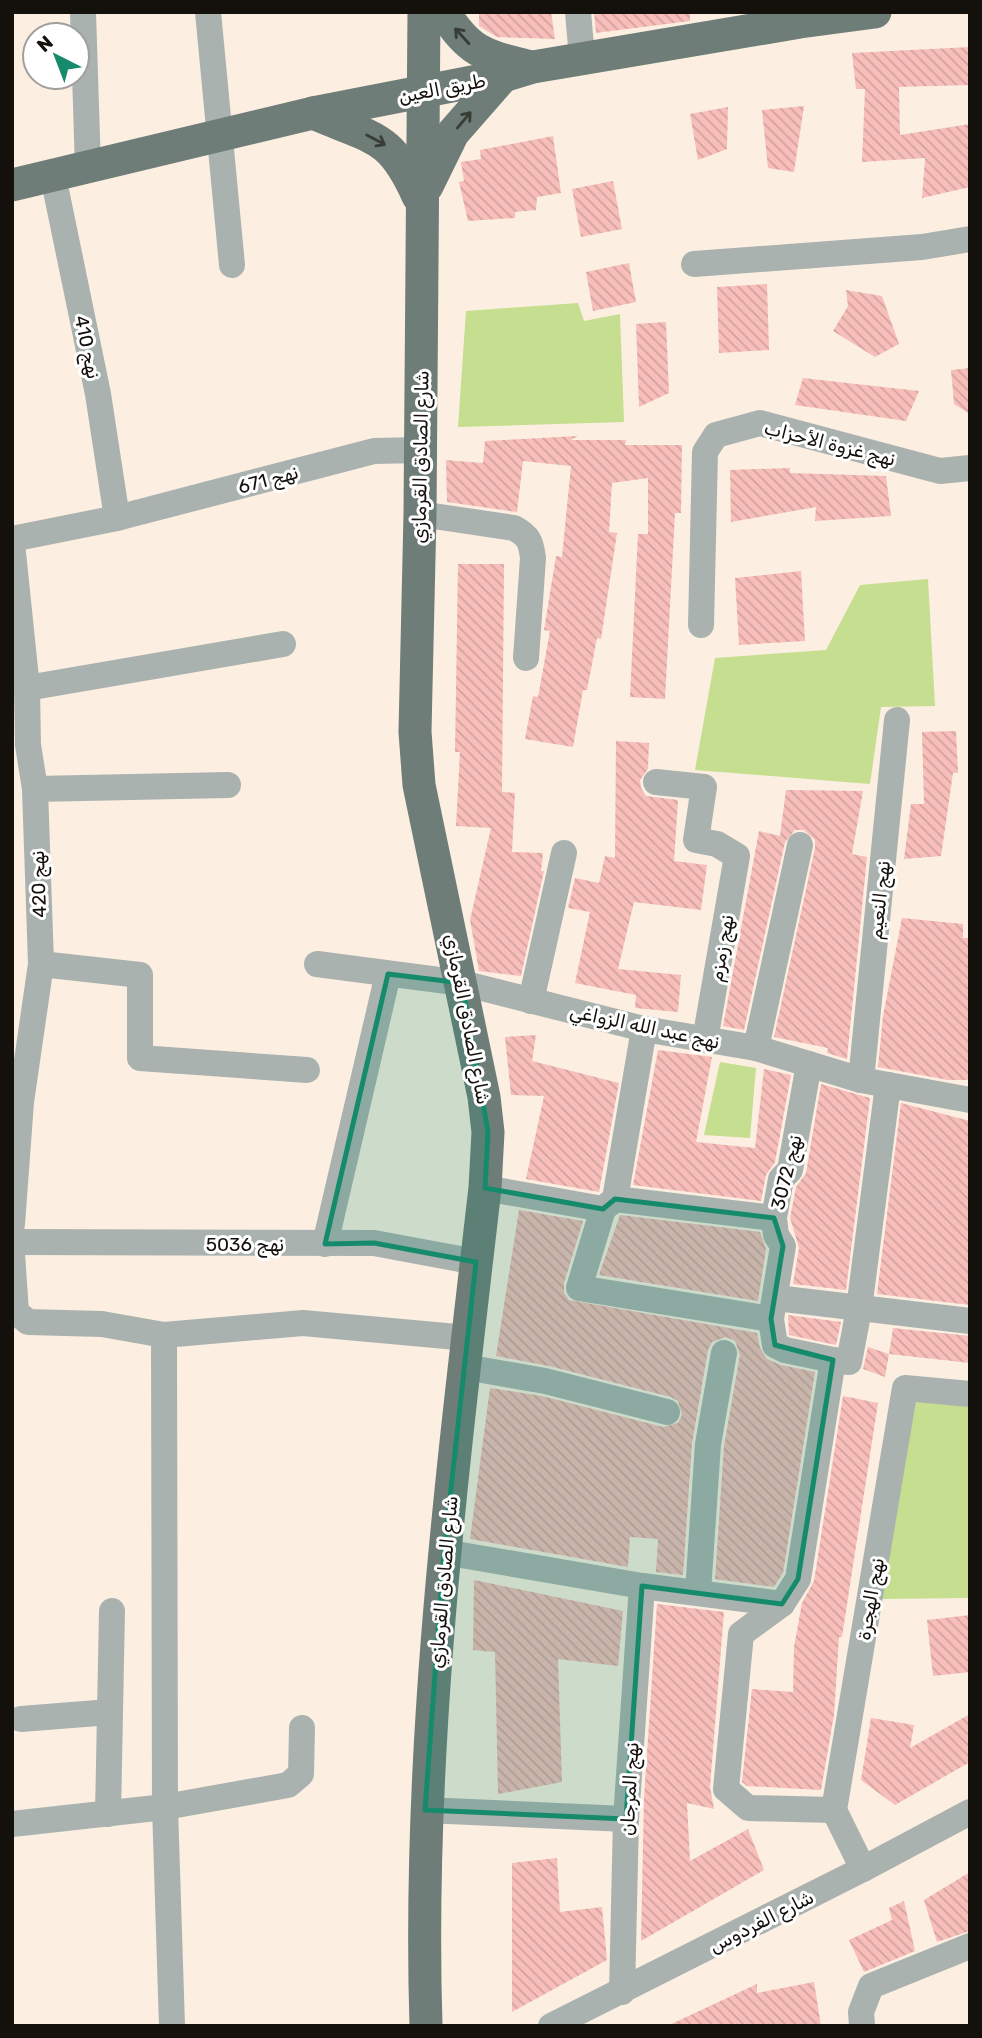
<svg xmlns="http://www.w3.org/2000/svg" width="982" height="2038" viewBox="0 0 982 2038" font-family="Rubik,'Noto Naskh Arabic',sans-serif">
	<style>
		.green { fill: #c6de8f }
		.building { fill: url(#building-back-hatch) }
		.lines { fill: none; stroke-linecap: round; stroke-linejoin: round }
		.minor { stroke: #aab2af; stroke-width: 26 }
		.major { stroke: #6e7d77; stroke-width: 33 }
		.oneway { stroke: #383c36 }
		.marked { fill: #168b6c; fill-opacity: 0.2; stroke: #168b6c; stroke-width: 5; stroke-linejoin: round }
		.labels { text-anchor: middle; stroke-width: 6; stroke-linejoin: round; paint-order: stroke }
		.street-label { font-size: 19px; fill: #14100b; stroke: #fff }
	</style>
	<defs>
		<pattern id="building-back-hatch" width="6" height="6" patternUnits="userSpaceOnUse" patternTransform="scale(1.75)"><rect width="6" height="6" fill="#f7beba"/><path d="M-1 5l2 2M0 0l6 6M5-1l2 2" fill="none" stroke="#d3a29f"/></pattern>
	</defs>
	<rect width="100%" height="100%" fill="#fcefe1"/>
	<g class="green">
		<path d="M578 303 584 321 620 314 624 422 458 427 466 311Z"/>
		<path d="M928 579 935 706 881 707 870 784 695 770 715 658 826 650 860 585Z"/>
		<path d="M720 1062 756 1068 750 1138 704 1135Z"/>
		<path d="M913 1399 970 1404V1598L880 1599Z"/>
	</g>
	<g class="building">
		<path d="M479 12H551L555 39 497 37 479 26Z"/>
		<path d="M594 12H690V21L596 33Z"/>
		<path d="M970 47V85L899 87 900 135 970 124V187L922 198 925 158 862 162 865 89H856L852 53Z"/>
		<path d="M804 106 794 172 768 168 762 110Z"/>
		<path d="M728 107 727 149 698 160 690 114Z"/>
		<path d="M553 136 561 193 537 197 536 210 515 212V218L468 221 459 182 464 181 461 162 481 159 480 150Z"/>
		<path d="M613 181 622 229 581 237 572 189Z"/>
		<path d="M629 263 636 302 593 311 586 272Z"/>
		<path d="M767 284 769 350 719 353 717 287Z"/>
		<path d="M846 290 882 296 899 344 875 357 833 331 848 306Z"/>
		<path d="M666 322 669 393 639 407 636 324Z"/>
		<path d="M970 368V414L954 404 951 370Z"/>
		<path d="M803 378 856 384 919 391 906 421 795 405Z"/>
		<path d="M578 436 571 440H626L625 445H682L681 513H675L665 699 630 697 638 534H648V478L612 483 609 532 617 533 601 639 597 638 587 690H583L573 747 525 739 533 696 538 697 550 631 544 630 556 556 562 557 571 466 523 461 517 512 447 502 446 460 483 463 485 441Z"/>
		<path d="M790 468V473L886 476 891 516 815 521 816 507 731 522 730 470Z"/>
		<path d="M458 564H504L502 792 515 793 512 852 543 853 541 871H544L521 976 479 971 470 920 491 828 456 826 460 752H455Z"/>
		<path d="M801 571 805 641 739 645 735 578Z"/>
		<path d="M956 731 958 773H953L941 856 904 859 911 804H924L922 732Z"/>
		<path d="M616 741 649 743 648 769 640 780 641 788 646 796 678 800 674 861 707 865 701 910 634 902 618 969 681 975 678 1012 635 1008 636 995 575 983 590 912 568 908 575 878 599 883 605 856 615 858Z"/>
		<path d="M786 790 863 791 852 854 867 857 847 1059 827 1053 828 1048 774 1037 815 848V840L804 830H795L785 842 744 1030 723 1026 759 831 780 836Z"/>
		<path d="M902 918 963 924V938H970V1080H948L878 1067 883 1016Z"/>
		<path d="M536 1035 532 1061 619 1083 599 1192 526 1179 544 1096 511 1095 505 1037Z"/>
		<path d="M658 1050 712 1057 696 1142 755 1148 764 1069 791 1075 775 1162 766 1175 761 1201 633 1185Z"/>
		<path d="M821 1084 870 1098 846 1290 793 1284 799 1248 790 1218 796 1187 806 1173Z"/>
		<path d="M901 1103 970 1121V1305L877 1294Z"/>
		<path d="M519 1210 583 1221 564 1283V1293L569 1300 757 1333 760 1348 767 1359 781 1365 815 1372 783 1573 774 1587 715 1579 724 1446 740 1355 735 1341 726 1337 712 1342 708 1350 692 1443 683 1575 656 1572 658 1539 630 1537 628 1567 470 1539 490 1388 542 1396 663 1427 678 1423 682 1415 678 1401 671 1397 549 1366 496 1356Z"/>
		<path d="M620 1215 760 1232 766 1249 758 1301 599 1275Z"/>
		<path d="M788 1315 841 1322 836 1345 789 1335Z"/>
		<path d="M893 1328 970 1336V1363L889 1354Z"/>
		<path d="M868 1347 889 1354 885 1377 863 1369Z"/>
		<path d="M843 1396 878 1403 842 1637H839L834 1715 821 1790 747 1786 742 1782 752 1689 793 1692 794 1647 802 1603 814 1581Z"/>
		<path d="M474 1580 623 1611 618 1666 558 1659 562 1782 498 1794 495 1652 473 1650Z"/>
		<path d="M657 1604 724 1612 710 1787 714 1809 687 1803 690 1861 748 1829 764 1870 641 1941 644 1798Z"/>
		<path d="M970 1615V1672L933 1676 927 1620Z"/>
		<path d="M970 1714V1762L895 1805 861 1780 871 1718 914 1725 910 1748Z"/>
		<path d="M557 1858 560 1912 602 1907 607 1960 512 2012V1863Z"/>
		<path d="M970 1872V1931L937 1942 924 1900Z"/>
		<path d="M904 1901 915 1951 864 1972 849 1940 892 1920 889 1908Z"/>
		<path d="M814 1982 821 2026H667L757 1984V1993Z"/>
	</g>
	<g class="lines">
		<g class="minor">
			<path d="M83 12 88 168"/>
			<path d="M208 12 232 265"/>
			<path d="M578 12 582 58"/>
			<path d="M53 176 98 394 117 518"/>
			<path d="M694 264 922 247 970 239"/>
			<path d="M420 514 514 528C529 536 531 542 533 558L526 658"/>
			<path d="M12 539 117 518 374 451 421 450"/>
			<path d="M12 543 27 688 28 745 35 789 41 964 21 1102 12 1224"/>
			<path d="M701 625 705 452 716 435 760 423 940 471 970 468"/>
			<path d="M27 688 283 644"/>
			<path d="M656 782 704 787 696 840 717 844 737 856 705 1040"/>
			<path d="M35 789 228 785"/>
			<path d="M41 964 140 975V1058L307 1070"/>
			<path d="M317 964 462 983 644 1029 756 1048 861 1080 970 1100"/>
			<path d="M531 1001 564 853"/>
			<path d="M756 1048 800 845"/>
			<path d="M809 1064 790 1170 781 1179 774 1218 776 1235 783 1246 771 1319 775 1345 785 1350 833 1360 798 1579 782 1604 741 1634 726 1789 748 1808 834 1810"/>
			<path d="M861 1080 897 720"/>
			<path d="M485 1188 603 1209 615 1199 644 1029"/>
			<path d="M615 1199 774 1218"/>
			<path d="M603 1209 579 1288 771 1319"/>
			<path d="M12 1242 374 1243 476 1262"/>
			<path d="M325 1244 388 974"/>
			<path d="M12 1254 16 1312 28 1322 102 1324 164 1335 303 1323 468 1338"/>
			<path d="M776 1298 970 1321"/>
			<path d="M164 1335 165 1807 172 2026"/>
			<path d="M833 1360 849 1362 859 1309 888 1085"/>
			<path d="M465 1367 545 1381 667 1412"/>
			<path d="M444 1552 642 1586 782 1604"/>
			<path d="M698 1592 708 1444 724 1353"/>
			<path d="M21 1719 110 1712"/>
			<path d="M425 1810 626 1819"/>
			<path d="M108 1814 112 1611"/>
			<path d="M12 1824 165 1807 288 1785 301 1774 302 1728"/>
			<path d="M863 1869 834 1810 905 1388 970 1394"/>
			<path d="M622 1992 626 1819 642 1586"/>
			<path d="M551 2026 863 1869 970 1812"/>
			<path d="M862 2026 861 2012 871 1986 970 1946"/>
		</g>
		<g class="major">
			<path d="M424 12 420 514 415 732 419 785 484 1097 488 1132 485 1188C453 1466 417 1745 426 2026"/>
			<path d="M444 12C470 54 485 55 531 67"/>
			<path d="M313 113C372 139 390 133 418 196"/>
			<path d="M12 185 313 113 503 76 533 67 800 22 875 12"/>
			<path d="M427 186 453 133 503 76"/>
		</g>
	</g>
	<defs><path id="oneway-shaft" d="M-6 0H5M1.5-3L5.5 0L1.5 3" fill="none" stroke-width="1.6" stroke-linecap="round" stroke-linejoin="round" transform="scale(1.75)"/></defs>
	<g class="oneway">
		<use href="#oneway-shaft" transform="translate(462 36) rotate(-132)"/>
		<use href="#oneway-shaft" transform="translate(464 120) rotate(-50)"/>
		<use href="#oneway-shaft" transform="translate(376 140) rotate(28)"/>
	</g>
	<path class="marked" d="M388 974 462 983 488 1132 485 1188 603 1209 615 1199 774 1218 783 1246 771 1319 775 1345 833 1360 798 1579 782 1604 642 1586 626 1819 425 1810 444 1552 476 1262 374 1243 325 1244Z"/>
	<g class="labels">
		<g class="street-label">
			<text transform="translate(442 88) rotate(-11)" y="7">طريق العين</text>
			<text transform="translate(88 347) rotate(78)" y="7">نهج 410</text>
			<text transform="translate(830 443) rotate(14)" y="7">نهج غزوة الأحزاب</text>
			<text transform="translate(420 457) rotate(-89)" y="7">شارع الصادق القرمازي</text>
			<text transform="translate(268 479) rotate(-15)" y="7">نهج 671</text>
			<text transform="translate(38 884) rotate(-92)" y="7">نهج 420</text>
			<text transform="translate(879 900) rotate(-84)" y="7">نهج النعيم</text>
			<text transform="translate(721 948) rotate(-80)" y="7">نهج زمزم</text>
			<text transform="translate(468 1019) rotate(79)" y="7">شارع الصادق القرمازي</text>
			<text transform="translate(645 1026) rotate(12)" y="7">نهج عبد الله الزواغي</text>
			<text transform="translate(786 1172) rotate(-76)" y="7">نهج 3072</text>
			<text x="245" y="1251">نهج 5036</text>
			<text transform="translate(443 1582) rotate(-85)" y="7">شارع الصادق القرمازي</text>
			<text transform="translate(870 1599) rotate(-80)" y="7">نهج الهجرة</text>
			<text transform="translate(629 1789) rotate(-87)" y="7">نهج المرجان</text>
			<text transform="translate(761 1921) rotate(-27)" y="7">شارع الفردوس</text>
		</g>
	</g>
	<rect width="982" height="2038" fill="none" stroke="#14100b" stroke-width="28"/>
	<g transform="translate(56 56) rotate(318)"><circle r="33" fill="#ffffff" stroke="#a19f9d" stroke-width="2"/>
	<path d="M0-5L12 26L0 18L-12 26Z" fill="#168b6c"/>
	<text y="-10" font-size="19" font-weight="bold" text-anchor="middle" fill="#14100b">N</text>
	</g>
</svg>
